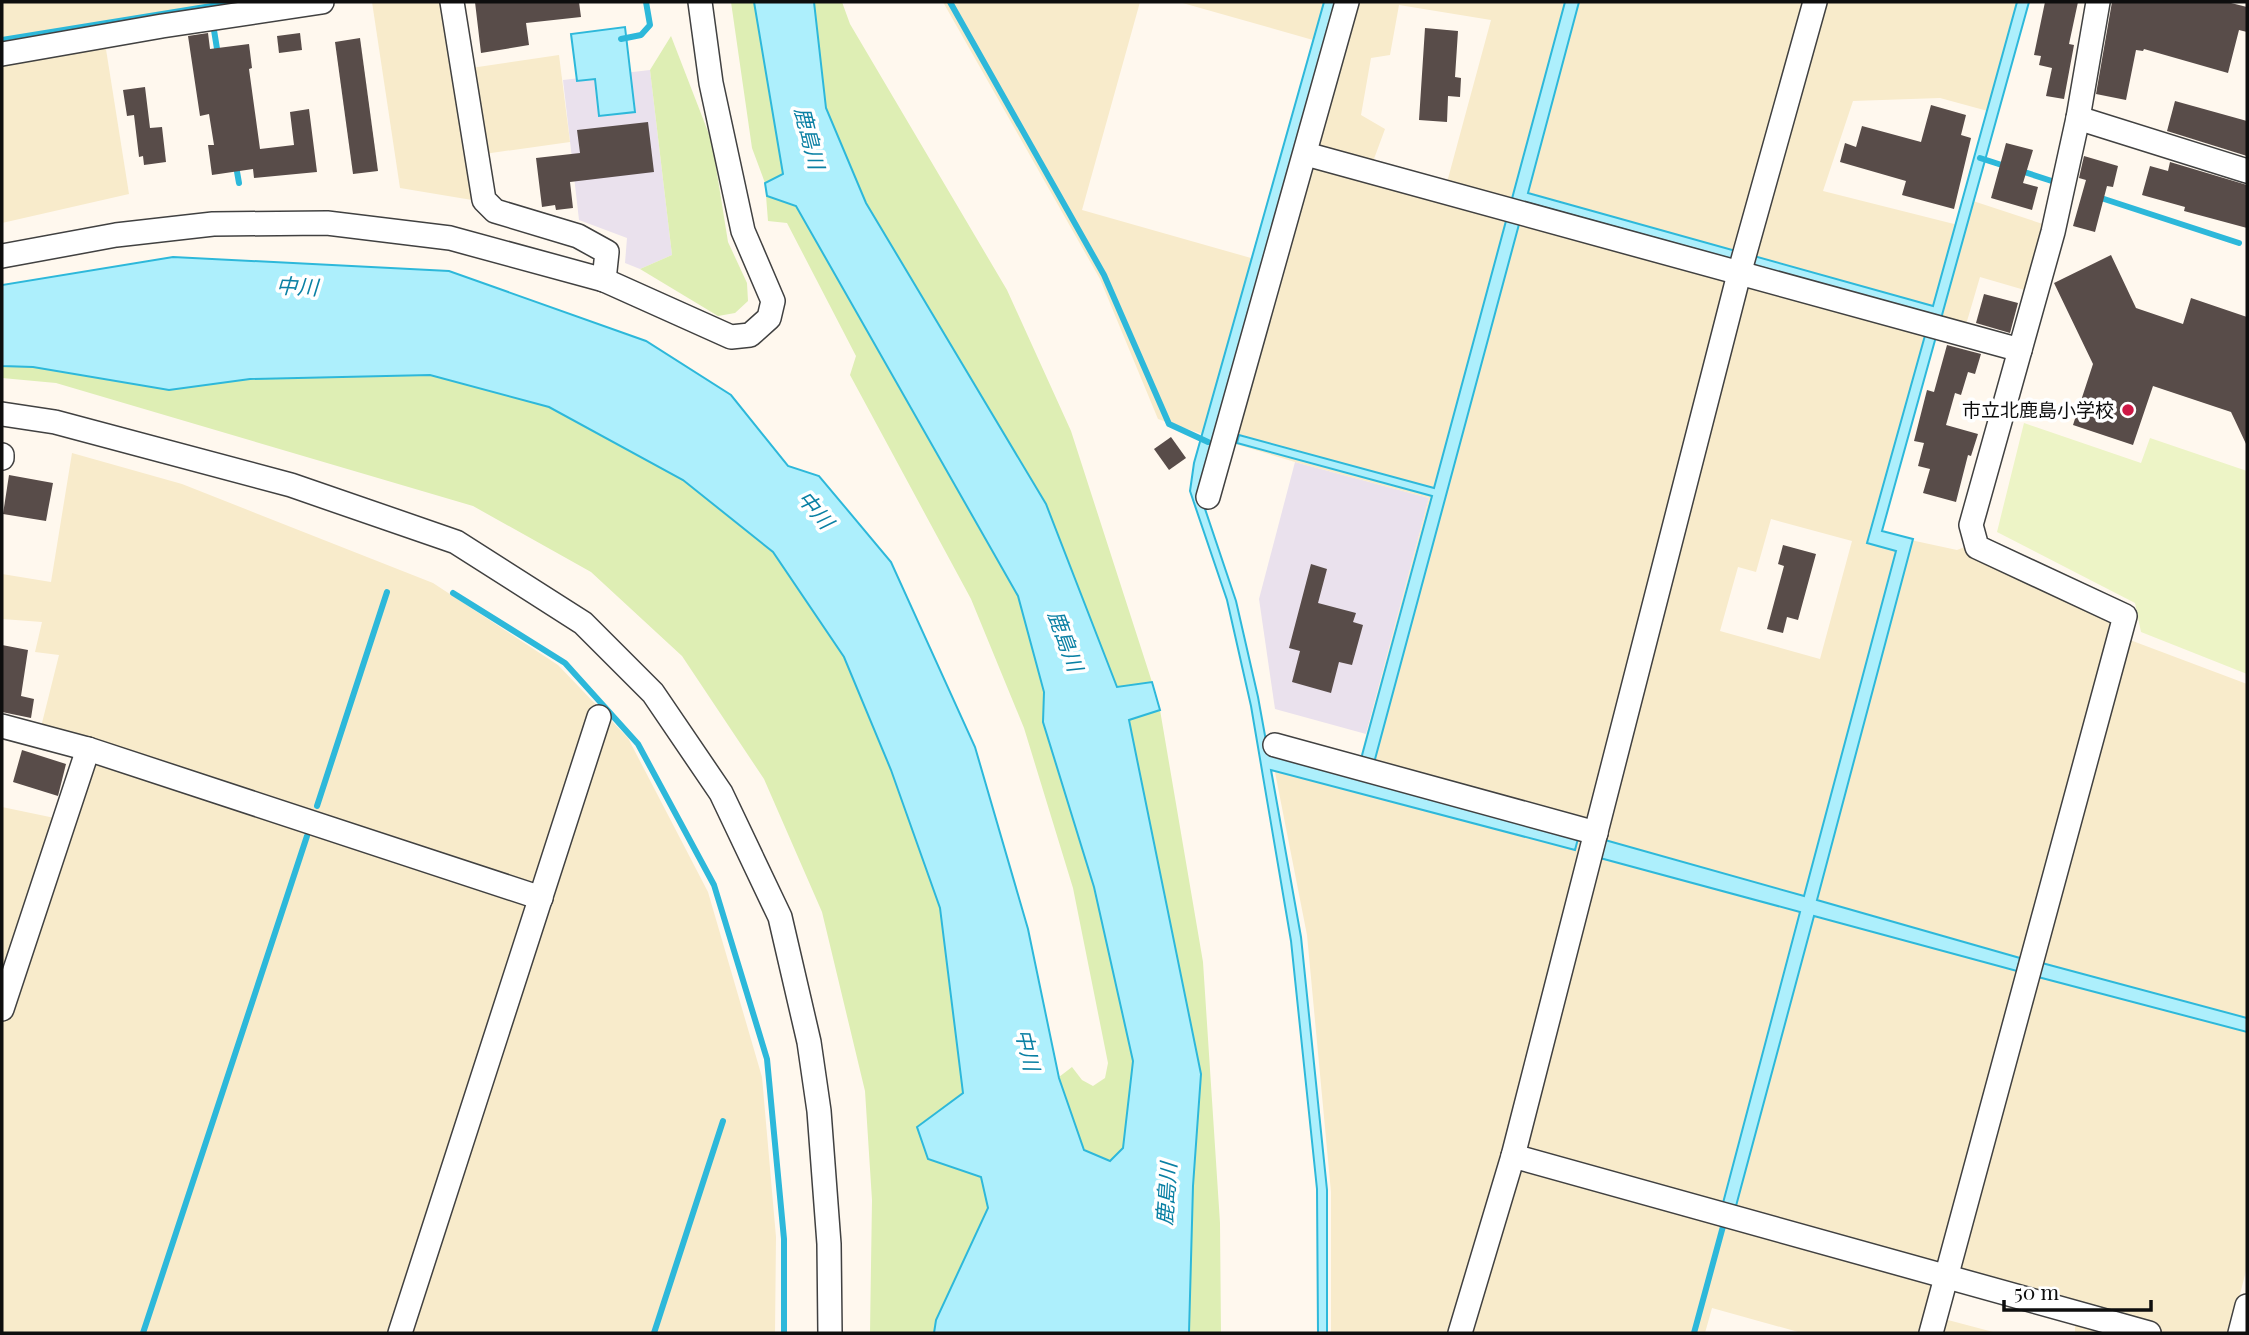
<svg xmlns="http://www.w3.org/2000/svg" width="2249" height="1335" viewBox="0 0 2249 1335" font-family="'Playfair Display','Noto Sans JP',serif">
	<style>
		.industrial { fill: #eae1ed }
		.farmland { fill: #f8ebcb; fill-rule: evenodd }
		.green { fill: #deeeb4 }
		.pitch { fill: #edf4c6 }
		.water { fill: #adeffc; stroke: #2db8da; stroke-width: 2 }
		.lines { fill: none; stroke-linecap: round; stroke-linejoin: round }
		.stream { stroke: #2db8da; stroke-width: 6 }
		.building { fill: #584c49 }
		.minor-casing { stroke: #414141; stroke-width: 26 }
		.minor { stroke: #fff; stroke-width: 23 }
		.poi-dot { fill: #cc1845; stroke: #fff; stroke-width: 2.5 }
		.labels { text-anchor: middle; stroke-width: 7; stroke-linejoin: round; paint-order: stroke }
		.poi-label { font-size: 19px; fill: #0e0e0e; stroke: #fff; text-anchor: end }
		.water-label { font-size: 21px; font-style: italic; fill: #0a80a4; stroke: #fff }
	</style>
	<rect width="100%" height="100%" fill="#fff8ee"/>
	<g class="industrial">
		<path d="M650 70 672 255 640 269 625 263 627 238 579 220 563 80Z"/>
		<path d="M1295 462 1429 498 1366 734 1275 709 1259 599Z"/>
	</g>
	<g class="farmland">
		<path d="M2 2H279L2 45Z"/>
		<path d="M372 2H444L478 201 400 188Z"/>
		<path d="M943 2H1140L1082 210 1251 258 1313 40 1179 2H2026L1995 113 1940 98 1853 101 1823 191 1958 225 1967 199 2061 230 2042 295 1980 277 1965 328 1932 321 1869 545 1892 536 1957 550 1978 542 2129 613 2130 640 2247 684V1267L2230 1333H2075V1305L1940 1268 1929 1315 1997 1333H1802L1712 1308 1705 1333H1331V1192L1307 935 1272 757 1355 777 1429 498 1295 462 1202 434 1158 419 1100 279ZM1399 5 1491 20 1446 186 1371 167 1385 129 1361 115 1371 58 1390 55ZM1771 519 1852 541 1820 659 1720 631 1738 567 1756 572Z"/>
		<path d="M105 43 129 194 2 223V60Z"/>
		<path d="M559 55 570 142 484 154 471 68Z"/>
		<path d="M72 453 182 484 433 583 558 665 628 738 708 892 762 1077 776 1237 775 1333H2V807L69 821 94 742 41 727 59 655 35 652 42 622 2 619V574L51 582Z"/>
	</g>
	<g class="green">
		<path d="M731 2H772L1030 576 1158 1087 1069 1265 819 476 891 562 975 747 1028 929 1059 1077 1072 1067 1082 1080 1093 1086 1105 1078 1108 1063 1073 888 1024 728 971 599 850 375 856 356 787 223 768 221 765 183 752 148Z"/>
		<path d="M795 2H842L850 24 1007 290 1071 431 1152 682 1160 710 1203 962 1220 1223 1221 1333H1174L1108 739 852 216Z"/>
		<path d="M671 36 712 142 728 242 747 283 748 301 735 313 718 316 640 269 672 255 650 70Z"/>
		<path d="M2 327 493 339 795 515 1022 1115 978 1333H870L872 1200 865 1091 822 912 764 779 682 656 591 572 473 506 56 383 2 378Z"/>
	</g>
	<path class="pitch" d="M2024 423 2141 463 2150 438 2247 471V674L2141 632 2135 603 1997 532Z"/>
	<g class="water">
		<path d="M754 2H814L826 108 866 203 1046 504 1117 687 1152 682 1160 710 1129 720 1201 1074 1193 1186 1189 1333H934L936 1320 988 1208 981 1177 928 1159 917 1127 963 1093 940 908 891 770 844 657 773 552 683 480 549 407 430 375 250 379 169 390 33 367 2 366V285L173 257 449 271 646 341 731 395 788 466 819 476 891 562 975 747 1028 929 1059 1078 1084 1150 1110 1161 1123 1148 1133 1061 1094 887 1043 722 1044 692 1018 596 796 206 767 196 765 183 783 174Z"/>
		<path d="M1324 2H1338L1201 497 1236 601 1258 697 1268 752 1579 835 1575 850 1271 770 1301 937 1327 1190V1333H1318L1317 1189 1291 941 1251 706 1227 600 1190 491 1194 463Z"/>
		<path d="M1565 2H1579L1528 193 1933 306 2017 2H2029L1882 531 1913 539 1817 900 2020 958 2017 971 1814 916 1736 1206 1723 1203 1800 912 1600 858 1605 840 1804 896 1896 551 1867 543 1931 314 1525 202 1374 763 1361 759 1432 496 1237 443 1239 435 1434 488Z"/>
		<path d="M625 27 635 112 599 116 595 79 577 81 571 34Z"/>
		<path d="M2042 963 2247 1018V1032L2038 977Z"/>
	</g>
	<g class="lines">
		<g class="stream">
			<path d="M950 2 1104 275 1169 424 1208 442"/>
			<path d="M213 24 218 55"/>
			<path d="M621 39 641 35 650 25 646 2"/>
			<path d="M2 40 236 2"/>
			<path d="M1980 158 2008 167"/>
			<path d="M236 166 239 183"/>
			<path d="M2018 170 2058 183"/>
			<path d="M2098 197 2239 243"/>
			<path d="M453 593 565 663 638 744 714 885 767 1059 784 1239V1333"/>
			<path d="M317 806 387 592"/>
			<path d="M143 1333 307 836"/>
			<path d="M654 1333 723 1121"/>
			<path d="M1694 1333 1725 1219"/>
		</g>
	</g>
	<g class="building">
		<path d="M475 2H579L581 17 526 23 529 45 481 53Z"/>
		<path d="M2045 2H2078L2069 44 2074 45 2064 99 2046 96 2052 68 2039 65 2041 56 2034 55Z"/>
		<path d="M2112 2H2227L2247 7V32L2239 30 2228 73 2144 49 2143 51 2136 50 2126 100 2096 94Z"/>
		<path d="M1425 28 1458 31 1455 77 1461 78 1460 97 1448 96 1447 122 1419 120Z"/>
		<path d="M208 33 210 49 249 44 252 68 249 69 260 149 294 145 290 112 309 109 317 172 254 178 253 169 212 175 208 145H214L209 114 200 116 188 36Z"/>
		<path d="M300 33 302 50 279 53 277 36Z"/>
		<path d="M360 38 378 171 353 174 335 42Z"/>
		<path d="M145 87 150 128 162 127 166 162 144 165 143 156 139 157 134 115 127 116 123 90Z"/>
		<path d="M2175 101 2247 121V156L2167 131Z"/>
		<path d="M1931 105 1966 115 1961 135 1971 138 1954 209 1902 195 1906 181 1840 162 1845 143 1856 147 1862 126 1921 142Z"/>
		<path d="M648 122 654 172 570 182 573 208 556 210 555 205 542 207 536 158 580 153 577 130Z"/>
		<path d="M2006 143 2033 150 2023 183 2038 187 2032 210 1991 198Z"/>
		<path d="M2084 156 2118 166 2113 187 2107 186 2095 232 2073 226 2086 180 2079 178Z"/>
		<path d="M2170 162 2247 185V228L2184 211 2185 207 2142 195 2150 166 2168 171Z"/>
		<path d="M2111 255 2136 308 2183 324 2191 298 2247 317V446L2231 412 2153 386 2133 445 2073 425 2093 364 2054 283Z"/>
		<path d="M1984 294 2018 303 2010 333 1976 323Z"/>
		<path d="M1947 345 1981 354 1975 374 1968 372 1961 395 1955 393 1946 425 1978 434 1971 456 1968 455 1956 502 1923 493 1930 469 1918 466 1924 443 1914 441 1927 390 1934 392Z"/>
		<path d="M1171 437 1186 458 1169 470 1154 449Z"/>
		<path d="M9 475 53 483 46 521 3 514Z"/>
		<path d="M1783 545 1816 554 1798 620 1787 617 1783 633 1767 629 1784 566 1778 564Z"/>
		<path d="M1311 564 1327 569 1318 603 1356 613 1353 622 1363 625 1352 665 1339 662 1331 693 1292 682 1300 651 1289 648Z"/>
		<path d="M2 645 28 650 21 696 34 699 31 718 2 712Z"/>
		<path d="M22 750 66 764 58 796 13 782Z"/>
	</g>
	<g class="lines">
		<defs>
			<g id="minor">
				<path d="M452 2 484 200 495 211 578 236 607 252 604 280"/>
				<path d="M2 54 162 26 322 2"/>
				<path d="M2078 118 2247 171"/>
				<path d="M1306 154 2020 350 2053 232 2078 118 2098 2"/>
				<path d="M2 256 116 235 213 224 327 223 450 238 604 280 731 337 750 335 769 318 773 301 743 231 711 83 700 2"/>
				<path d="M2 414 55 422 291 485 456 542 583 623 653 693 721 793 780 917 809 1042 819 1111 829 1244 830 1333"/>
				<path d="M2 455V458"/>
				<path d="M1208 497 1347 2"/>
				<path d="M2 726 88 749 541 898"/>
				<path d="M1275 745 1596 833"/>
				<path d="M2 1009 88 749"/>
				<path d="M1513 1156 2149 1333"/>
				<path d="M400 1333 599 717"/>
				<path d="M1460 1333 1513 1156 1739 274 1815 2"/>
				<path d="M1931 1333 2125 616 1977 547 1971 525 2020 350"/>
				<path d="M2240 1333 2247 1306"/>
			</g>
		</defs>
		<use href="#minor" class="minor-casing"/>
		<use href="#minor" class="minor"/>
	</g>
	<circle class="poi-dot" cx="2128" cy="410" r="7"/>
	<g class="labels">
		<g class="poi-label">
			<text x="2114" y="417">市立北鹿島小学校</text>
		</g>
		<g class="water-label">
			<text transform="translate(809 138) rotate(76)" y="7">鹿島川</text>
			<text transform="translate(297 287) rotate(3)" y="7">中川</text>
			<text transform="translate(815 510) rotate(50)" y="7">中川</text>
			<text transform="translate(1065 641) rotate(70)" y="7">鹿島川</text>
			<text transform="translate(1027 1050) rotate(77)" y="7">中川</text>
			<text transform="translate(1167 1194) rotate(-86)" y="7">鹿島川</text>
		</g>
	</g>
	<rect width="2249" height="1335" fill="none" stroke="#0e0e0e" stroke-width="7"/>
	<path d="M2004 1300v10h147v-10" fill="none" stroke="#0e0e0e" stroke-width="3.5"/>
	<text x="2014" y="1300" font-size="21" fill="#0e0e0e" stroke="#ffffff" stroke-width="5" paint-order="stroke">50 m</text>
</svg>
